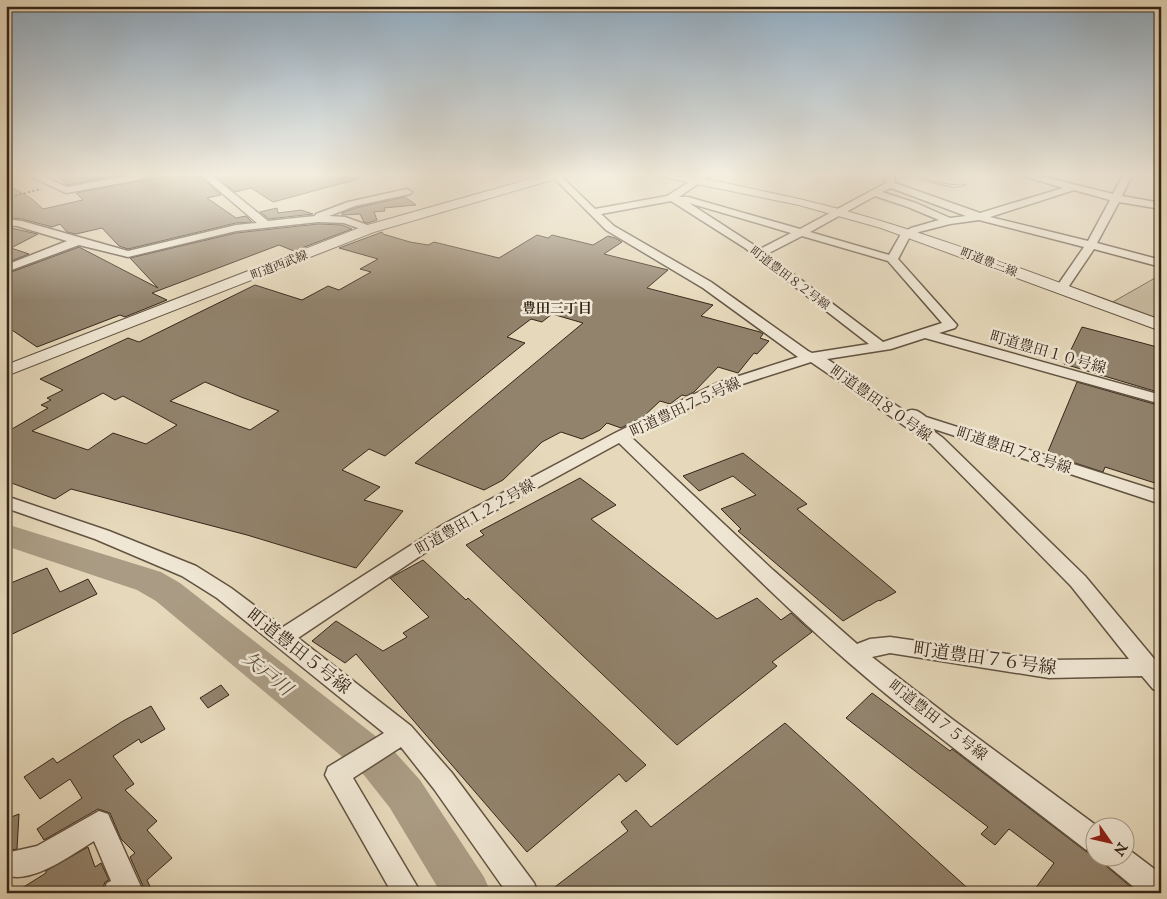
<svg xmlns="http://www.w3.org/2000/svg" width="1167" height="899" viewBox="0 0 1167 899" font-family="'IM FELL English','Noto Serif JP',serif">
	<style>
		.green { fill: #c8bb9f; stroke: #7f705c }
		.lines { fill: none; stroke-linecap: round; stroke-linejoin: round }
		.river { fill: #aa9c84; fill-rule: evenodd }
		.building { fill: #92836d; stroke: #362619; fill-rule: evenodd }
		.service-casing { stroke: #625342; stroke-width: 2 }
		.minor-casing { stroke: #625342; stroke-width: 3 }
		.tertiary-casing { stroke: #625342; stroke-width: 2 }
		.path { stroke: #362619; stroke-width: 2; stroke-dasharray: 2.5 2; stroke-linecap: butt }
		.service { fill: #efe6d3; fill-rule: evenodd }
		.minor { fill: #efe6d3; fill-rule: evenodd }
		.tertiary { fill: #efe6d3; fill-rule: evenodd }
		.labels { text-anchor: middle; stroke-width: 5; stroke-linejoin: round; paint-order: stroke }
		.far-street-label { font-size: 12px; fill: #362619; stroke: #efe6d3 }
		.far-neighbourhood-label { font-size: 14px; font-weight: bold; fill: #362619; stroke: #efe6d3 }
		.street-label { font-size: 15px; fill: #362619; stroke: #efe6d3 }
		.near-street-label { font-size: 18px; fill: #362619; stroke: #efe6d3 }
		.near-water-label { font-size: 19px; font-style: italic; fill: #594939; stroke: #efe6d3 }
	</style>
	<rect width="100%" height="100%" fill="#e6d9bb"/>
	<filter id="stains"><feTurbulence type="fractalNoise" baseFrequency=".004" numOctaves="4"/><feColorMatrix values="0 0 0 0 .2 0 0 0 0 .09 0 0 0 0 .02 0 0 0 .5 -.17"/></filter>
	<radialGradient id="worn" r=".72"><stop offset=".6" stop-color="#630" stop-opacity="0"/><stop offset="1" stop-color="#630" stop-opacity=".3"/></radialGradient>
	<path class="green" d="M1155 278 1161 280V321L1111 303Z"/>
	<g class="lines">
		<path class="river" d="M6 524 161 572 180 583 392 749 420 780 484 877 491 893H441L390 808 364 775 156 601 137 590 6 546Z"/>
	</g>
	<g class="building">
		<path d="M57 175H119L67 185Z"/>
		<path d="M172 175H199L221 195 207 198 236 218 246 216 252 222 236 223 128 249 119 246 102 228 76 234 67 232 60 224 52 227 22 219 6 217V190L13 188 32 199 43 209 83 200 76 193Z"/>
		<path d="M214 175H357L358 179 273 202 251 188 235 192Z"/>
		<path d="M405 197 416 205 384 208 385 211 374 212 377 220 368 223 364 222 360 214 342 215V213L356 208Z"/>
		<path d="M277 208 278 213 301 210 313 214 269 219 260 212Z"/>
		<path d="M318 224 342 225 352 229 294 251 279 245 152 293 167 300 125 317 120 315 37 347 6 326V274L79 247 158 288 130 258 236 233Z"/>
		<path d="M6 227 38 234 11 248 29 254 6 263Z"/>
		<path d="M382 232 383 234 410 242 428 245 434 242 499 258 537 235 548 238 552 235 593 245 608 236 615 238 622 242 604 254 668 270 647 288 713 305 701 316 760 332 763 334 760 338 769 341 757 354 754 353 738 373 718 367 694 392 686 396 682 395 670 404 660 401 643 417 621 428 607 423 600 430 582 439 561 432 542 442 503 480 484 490 415 463 583 323 552 314 542 322 531 319 507 337 525 343 385 456 369 449 342 470 380 487 364 500 403 511 356 568 247 535 71 489 55 499 6 481V427L12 429 48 408 41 405 51 400 47 398 63 390 40 379 128 338 139 342 255 285 302 300 328 286 339 290 371 272 360 269 378 259 339 248ZM205 382 241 397 279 411 250 430 170 401ZM103 393 115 400 123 396 177 425 146 444 113 433 88 450 32 431Z"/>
		<path d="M1082 327 1161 348V393L1064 364Z"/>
		<path d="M1077 382 1161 406V485L1105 467 1103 472 1047 454Z"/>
		<path d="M743 453 807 504 797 509 896 592 880 601 879 600 843 621 738 531 741 529 721 509 756 495 733 476 699 491 683 476Z"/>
		<path d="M580 478 616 505 591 519 717 619 757 598 781 620 791 613 812 632 772 662 777 666 677 745 466 545 484 535 480 531Z"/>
		<path d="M423 560 466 600 468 598 646 765 626 782 619 774 527 852 356 654 345 663 312 641 336 621 383 651 407 637 403 633 429 617 390 578Z"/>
		<path d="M47 568 60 592 88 579 97 594 6 637V585Z"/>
		<path d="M221 685 229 695 208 708 200 698Z"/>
		<path d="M872 693 950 751 952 749 1084 850 1094 856H1101L1106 866 1138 893H1032L1054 863 1009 829 995 845 981 834 988 827 846 718Z"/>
		<path d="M151 706 165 729 141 743 139 739 113 756 134 784 125 790 157 821 147 830 172 858 147 880 153 893H140L143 886 130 857 135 853 121 839 110 813 98 809 44 840 37 829 82 798 70 779 40 799 24 777 53 758 57 763 123 721Z"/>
		<path d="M785 723 973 893H547L628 831 621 822 636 810 651 827Z"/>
		<path d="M19 814 17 849 6 851V819Z"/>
		<path d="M88 847 95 867 101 863 109 880 105 882 101 893H14L46 873V871Z"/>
	</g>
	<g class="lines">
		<defs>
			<path id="service" d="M899 175C918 175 935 184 954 185 958 185 961 184 965 185L954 187Z"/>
			<g id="minor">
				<path d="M27 175H40L67 187 131 175H152L148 178 66 193Z"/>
				<path d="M201 175H211L268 221 315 216 316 214 348 202 407 189 412 192 410 194 355 206 329 216 345 217 373 227 374 229 373 231 369 232 344 223 318 222 236 231 128 257 79 245 6 272V265L67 241 17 226 6 225V219L22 221 128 251 236 225 257 223Z"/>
				<path d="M551 175H560L595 209 667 196 700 175H711L679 197H688L800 229 886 183 884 175H894L895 183 980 213 1063 188 1020 175H1036L1113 194 1123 175H1132L1122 196 1161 203V209L1119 202 1097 243 1161 260V267L1094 249 1065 292 1061 293 1055 289 1084 247 979 220 950 224 919 232 909 238 898 259 957 325 955 328 939 333 1161 395V404L925 338 891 349 827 359 906 412C913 407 920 412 926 417L1161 492V504L928 427 943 438 1085 576 1161 667V692L1153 689 1142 676 1049 678 890 653 872 657 952 719 1097 826H1094V853L1085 849C1005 787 923 727 847 661 768 592 695 516 619 443L456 532 298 638 411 726 452 773 534 883 538 893H507L434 789 401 747 353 778 421 893H392L325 775 328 767 384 733 217 598 182 576 95 539 6 508V496L109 531 196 566 231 588 283 627 444 524 615 433 717 383 798 357 703 288 606 230ZM891 188 966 216 950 218 916 203 882 192ZM1074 190 1110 200 1088 241 990 217ZM875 196 908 207 939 220 911 228 901 234 889 255 810 232ZM671 201 745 248 869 344 812 353 808 351 711 282 614 226 601 214ZM689 203 791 233 760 249ZM802 236 888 261 942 323 883 342 767 254ZM811 362 931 444 1071 586 1129 659 1049 660 890 637 870 639 857 644 773 570 631 437 727 389Z"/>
				<path d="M99 811 108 814 141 887 138 893H103L107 883 111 881 94 841C73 854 31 885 6 875V853L37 846Z"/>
				<path d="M1124 846 1161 874V893H1141L1107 865 1103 856H1124Z"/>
			</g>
			<g id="tertiary">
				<path d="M544 175H563L562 177 374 232 6 376V365L364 226Z"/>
				<path d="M662 175C696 175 729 184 762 191 899 218 1030 273 1161 320V331L881 228 799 205 667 178Z"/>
			</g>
		</defs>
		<use href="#service" class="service-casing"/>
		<use href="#minor" class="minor-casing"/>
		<use href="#tertiary" class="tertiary-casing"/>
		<path class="path" d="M6 198 41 189"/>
		<use href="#service" class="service"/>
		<use href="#minor" class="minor"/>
		<use href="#tertiary" class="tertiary"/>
	</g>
	<linearGradient id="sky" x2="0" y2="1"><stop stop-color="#8faac0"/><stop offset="0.58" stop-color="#f4eee0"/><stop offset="1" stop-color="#f4eee0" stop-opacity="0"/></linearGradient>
	<rect width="1167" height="301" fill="url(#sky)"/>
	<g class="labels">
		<g class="far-street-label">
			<text transform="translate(989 262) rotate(21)" y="4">町道豊三線</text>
			<text transform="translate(279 265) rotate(-21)" y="4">町道西武線</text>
			<text transform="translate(790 278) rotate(37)" y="4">町道豊田８２号線</text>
		</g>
		<g class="far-neighbourhood-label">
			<text x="557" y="313">豊田三丁目</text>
		</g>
		<g class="street-label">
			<text transform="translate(1048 352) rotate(16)" y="5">町道豊田１０号線</text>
			<text transform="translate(881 403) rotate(35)" y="5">町道豊田８０号線</text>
			<text transform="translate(685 407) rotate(-25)" y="5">町道豊田７５号線</text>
			<text transform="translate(1014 450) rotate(18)" y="5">町道豊田７８号線</text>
			<text transform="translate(475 517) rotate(-30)" y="5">町道豊田１２２号線</text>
			<text transform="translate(938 720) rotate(38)" y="5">町道豊田７５号線</text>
		</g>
		<g class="near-street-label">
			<text transform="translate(299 651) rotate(38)" y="6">町道豊田５号線</text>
			<text transform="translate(985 658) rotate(8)" y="6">町道豊田７６号線</text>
		</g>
		<g class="near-water-label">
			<text transform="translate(268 673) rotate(39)" y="7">矢戸川</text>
		</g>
	</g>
	<rect width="1167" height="899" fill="none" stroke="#e6d9bb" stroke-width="25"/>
	<rect x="8" y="8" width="1152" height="884" fill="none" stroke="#362619" stroke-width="2.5"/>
	<rect x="12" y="12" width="1142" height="874" fill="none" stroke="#362619"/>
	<g transform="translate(1110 842) rotate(124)"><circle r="24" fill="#efe6d3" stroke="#a59989"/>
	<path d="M0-4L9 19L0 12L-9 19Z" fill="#8f2418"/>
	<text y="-8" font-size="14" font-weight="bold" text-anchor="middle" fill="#362619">N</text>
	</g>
	<rect width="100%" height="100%" filter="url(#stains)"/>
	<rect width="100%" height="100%" fill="url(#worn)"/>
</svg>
